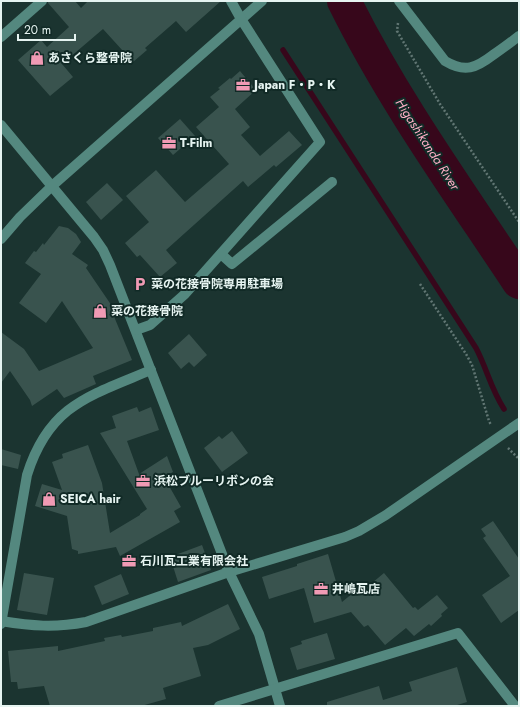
<svg xmlns="http://www.w3.org/2000/svg" width="520" height="707" viewBox="0 0 520 707" font-family="Jost,'Noto Sans JP',sans-serif">
	<style>
		.lines { fill: none; stroke-linecap: round; stroke-linejoin: round }
		.stream { stroke: #37071b; stroke-width: 5.5 }
		.river { stroke: #37071b; stroke-width: 34 }
		.building { fill: #39534e }
		.path { stroke: #617673; stroke-width: 2.5; stroke-dasharray: 2 2; stroke-linecap: butt }
		.minor { stroke: #54887f; stroke-width: 10 }
		.labels { text-anchor: middle; stroke-width: 4; stroke-linejoin: round; paint-order: stroke }
		.poi-label { font-size: 12px; font-weight: bold; fill: #e6f4f1; stroke: #112a26; text-anchor: start }
		.water-label { font-size: 13px; font-style: italic; fill: #feb0c7; stroke: #112a26 }
	</style>
	<rect width="100%" height="100%" fill="#1b3430"/>
	<g class="lines">
		<path class="stream" d="M283 50 476 348C487 369 491 389 504 409"/>
		<path class="river" d="M344 1C393 100 458 190 519 282"/>
	</g>
	<g class="building">
		<path d="M48 1H75L81 8 88 1H221L186 32 176 21 145 48 147 50 133 62 103 29 62 64 73 77 50 96 18 60 41 40 47 47 69 27 48 3Z"/>
		<path d="M240 71 256 90 235 109 250 127 241 135 260 156 289 131 302 145 276 167 274 165 248 187 243 181 166 250 177 263 160 277 140 255 137 257 125 243 149 222 126 196 156 170 185 202 229 164 196 127 219 107 210 97 220 89 218 88 230 78 231 79Z"/>
		<path d="M180 119 195 136 173 155 158 138Z"/>
		<path d="M107 183 123 200 101 220 86 202Z"/>
		<path d="M59 226 68 228 76 234 81 242 72 254 88 265 86 268 116 312 113 314 132 360 93 376 96 384 64 398 57 389 32 406 30 400 10 371 1 383V332L24 349 39 371 93 348 62 301 46 323 19 303 41 274 25 263 34 251 36 252 43 243 44 245Z"/>
		<path d="M189 334 207 355 194 367 189 362 181 369 168 353Z"/>
		<path d="M137 407 139 412 151 407 159 430 127 441 139 474 167 456 173 472 164 477 181 507 174 511 180 522 120 556 116 547 78 554V551L72 549 67 516 35 506 42 484 62 490 52 462 63 458 62 454 88 445 102 483 110 533 140 515V514L147 509 100 433 116 428 112 416Z"/>
		<path d="M232 431 248 453 222 472 204 448 219 436 222 439Z"/>
		<path d="M1 449 21 455 18 469 1 465Z"/>
		<path d="M493 521 519 559V610L501 623 482 595 510 576 483 538 486 536 481 529Z"/>
		<path d="M202 545 211 570 178 582 170 557Z"/>
		<path d="M328 554 342 602 364 584 366 588 384 573 413 608 415 607 418 610 437 595 448 608 441 614 442 616 431 626 429 624 414 636 406 628 385 645 368 625 364 627 351 612 314 623 304 588 269 599 262 577 297 566V564Z"/>
		<path d="M24 573 54 578 47 615 17 610Z"/>
		<path d="M121 574 129 594 102 605 94 586Z"/>
		<path d="M228 604 240 629 208 645 193 648 201 676 163 688 166 699 141 706H50L44 686 18 689 17 682H11L8 651 58 646V651L105 641 104 638 121 635 122 637 153 631V628L181 622 182 626Z"/>
		<path d="M327 633 335 659 297 670 290 648 302 644 301 641Z"/>
		<path d="M457 667 467 702 454 706H327V702L379 686 383 700 412 691 409 682Z"/>
	</g>
	<g class="lines">
		<g class="path">
			<path d="M398 23 397 31 440 104 519 222"/>
			<path d="M420 284 466 354 472 365 489 421 491 425"/>
			<path d="M508 448 519 459"/>
		</g>
		<g class="minor">
			<path d="M399 1 445 61C465 73 476 68 493 55 502 49 510 43 519 36"/>
			<path d="M1 37 42 1"/>
			<path d="M1 125 94 237 103 250 110 265 229 572 259 634 280 706"/>
			<path d="M1 239 20 217 52 186 262 1"/>
			<path d="M221 254 232 264 332 182"/>
			<path d="M136 330 150 325 185 294 320 142 241 19 231 1"/>
			<path d="M1 621C32 626 54 628 86 622L229 572 345 537 359 531 386 515 519 423"/>
			<path d="M1 624 27 475C49 405 89 396 151 370"/>
			<path d="M219 706 458 633 515 706"/>
		</g>
	</g>
	<defs>
		<symbol id="shop-bare" viewBox="-9 -9 18 18"><path d="M-5-2.5h2.3a2.7 3.5 0 0 1 5.4 0H5L5.5 6h-11ZM-1.5-2.5h3a1.5 2.3 0 0 0-3 0Z" fill="#f09ab4" stroke="#112a26" stroke-width="2.5" paint-order="stroke"/></symbol>
		<symbol id="office-bare" viewBox="-9 -9 18 18"><path d="M-6-3h4V-5.5h4V-3h4V5H-6ZM-1-4.5V-3h2v-1.5ZM-6 0V1H6V0Z" fill="#f09ab4" stroke="#112a26" stroke-width="2.5" paint-order="stroke"/></symbol>
		<symbol id="parking-bare" viewBox="-9 -9 18 18"><path d="M-3.5-5.5H1a3.5 3.5 0 0 1 0 7H-1V5.5H-3.5ZM-1-3.4V-.6H.8a1.4 1.4 0 0 0 0-2.8Z" fill="#f09ab4" stroke="#112a26" stroke-width="2.5" paint-order="stroke"/></symbol>
	</defs>
	<g fill-rule="evenodd">
		<use href="#shop-bare" x="27" y="48" width="20" height="20"/>
		<use href="#office-bare" x="233" y="75" width="20" height="20"/>
		<use href="#office-bare" x="159" y="133" width="20" height="20"/>
		<use href="#parking-bare" x="130" y="274" width="20" height="20"/>
		<use href="#shop-bare" x="90" y="301" width="20" height="20"/>
		<use href="#office-bare" x="133" y="471" width="20" height="20"/>
		<use href="#shop-bare" x="39" y="489" width="20" height="20"/>
		<use href="#office-bare" x="119" y="551" width="20" height="20"/>
		<use href="#office-bare" x="311" y="579" width="20" height="20"/>
	</g>
	<g class="labels">
		<g class="poi-label">
			<text x="48" y="62">あさくら整骨院</text>
			<text x="254" y="89">Japan F・P・K</text>
			<text x="180" y="147">T-Film</text>
			<text x="151" y="288">菜の花接骨院専用駐車場</text>
			<text x="111" y="315">菜の花接骨院</text>
			<text x="154" y="485">浜松ブルーリボンの会</text>
			<text x="60" y="503">SEICA hair</text>
			<text x="140" y="565">石川瓦工業有限会社</text>
			<text x="332" y="593">井嶋瓦店</text>
		</g>
		<g class="water-label">
			<text transform="translate(428 144) rotate(57)" y="5">Higashikanda River</text>
		</g>
	</g>
	<rect width="520" height="707" fill="none" stroke="#e6f4f1" stroke-width="4"/>
	<path d="M18 34v6h57v-6" fill="none" stroke="#e6f4f1" stroke-width="2"/>
	<text x="24" y="34" font-size="12" fill="#e6f4f1" stroke="#112a26" stroke-width="3" paint-order="stroke">20 m</text>
</svg>
